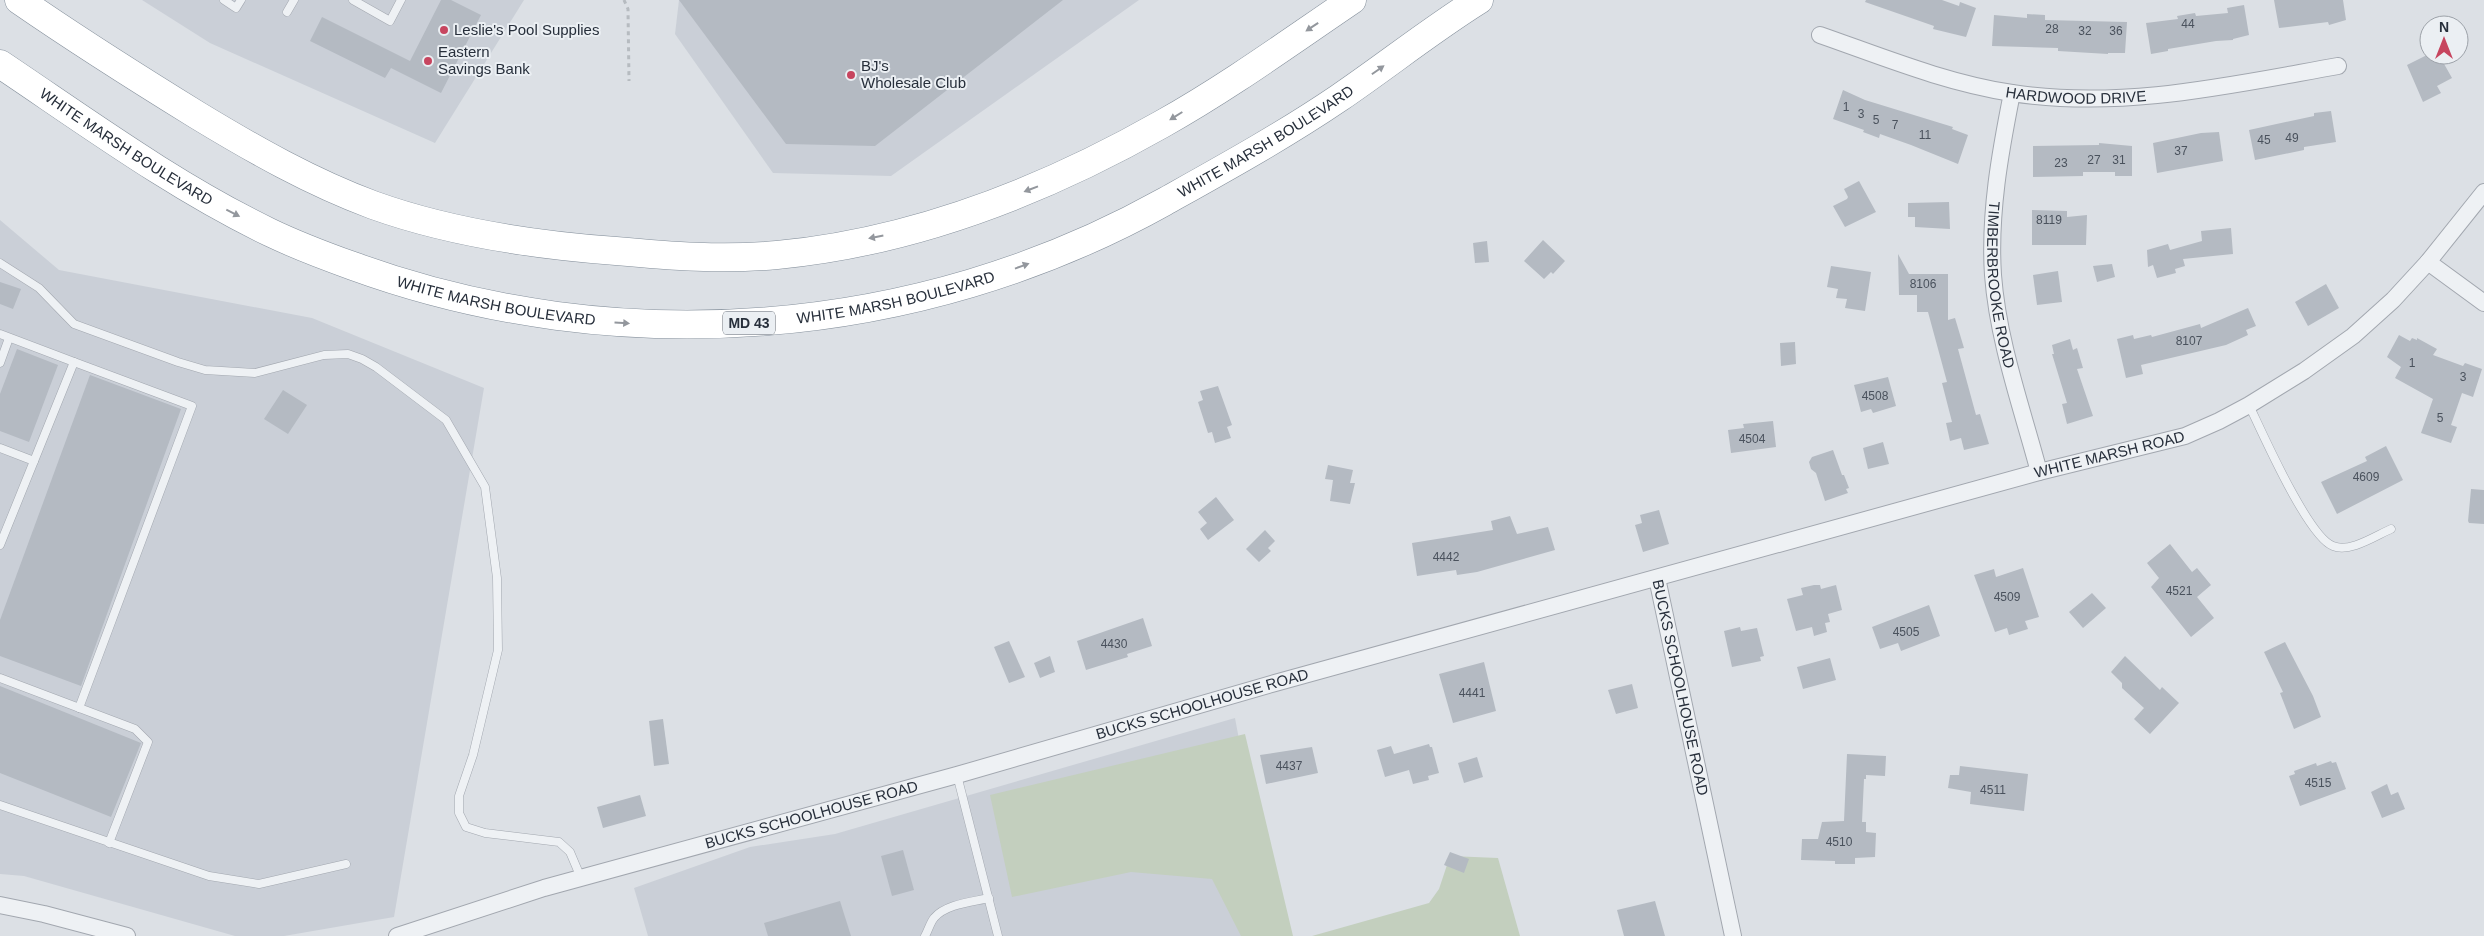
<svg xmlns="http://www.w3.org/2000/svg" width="2484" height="936" viewBox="0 0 2484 936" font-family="Arial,sans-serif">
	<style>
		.built { fill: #cacfd7 }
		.green { fill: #c3cfbe }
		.building { fill: #b4bac2 }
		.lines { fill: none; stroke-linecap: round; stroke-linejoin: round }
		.lane-casing { stroke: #a2a7af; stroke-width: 9 }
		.street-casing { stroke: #a2a7af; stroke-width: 18 }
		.highway-casing { stroke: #848f9b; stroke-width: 29 }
		.path { stroke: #b6bbc0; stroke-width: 3; stroke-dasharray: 4 4; stroke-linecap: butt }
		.lane { stroke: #eef1f4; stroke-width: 8 }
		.street { stroke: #eef1f4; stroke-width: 16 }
		.highway { stroke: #fff; stroke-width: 28 }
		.oneway { fill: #93979d }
		.poi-dot { fill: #c7455f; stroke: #ebeff3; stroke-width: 2 }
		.labels { text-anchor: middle; stroke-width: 4; stroke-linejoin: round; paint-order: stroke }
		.number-label { font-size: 12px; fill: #4a525d }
		.shield { fill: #ebeff3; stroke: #626972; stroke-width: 1 }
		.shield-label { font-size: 14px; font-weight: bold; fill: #272f3b }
		.poi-label { font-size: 15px; fill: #272f3b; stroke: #ebeff3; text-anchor: start }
		.street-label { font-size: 15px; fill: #272f3b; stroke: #ebeff3 }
	</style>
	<rect width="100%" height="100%" fill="#dce0e5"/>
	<g class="built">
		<path d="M142 0H524L435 143 210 43Z"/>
		<path d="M679 0H1139L891 176 773 173 675 34Z"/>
		<path d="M0 220 59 270 312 318 484 388 394 917 284 936H235L24 876 0 874Z"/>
		<path d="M1235 718 1276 936H648L634 888 750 847 835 834Z"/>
	</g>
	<g class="green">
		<path d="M1245 734 1293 936H1241L1212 879 1131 872 1012 897 990 795Z"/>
		<path d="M1450 856 1498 858 1520 936H1312L1429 903 1439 889Z"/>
	</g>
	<g class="building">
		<path d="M441 0H451L481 15 441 93 391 68 385 78 310 41 322 17 410 61Z"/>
		<path d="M679 0H1063L875 146 786 144Z"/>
		<path d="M1866 0H1942L1959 6 1960 2 1976 8 1966 37 1933 29 1934 26 1865 2Z"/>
		<path d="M2274 0H2343L2346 20 2329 25 2328 22 2279 28Z"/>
		<path d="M2244 5 2249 35 2233 39V40L2216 41 2168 49V51L2151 54 2146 23 2178 19 2177 16 2195 13 2196 16 2228 13 2227 8Z"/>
		<path d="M2027 14 2045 15V20L2127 22 2125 53H2108V54L2058 51V48L1992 46 1994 15 2027 18Z"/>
		<path d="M2427 55H2439L2452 78 2437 86 2441 93 2423 102 2407 65Z"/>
		<path d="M1843 90 1865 100 1953 127 1952 129 1968 135 1958 164 1911 145 1880 134 1879 138 1863 132 1864 130 1833 119Z"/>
		<path d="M2331 111 2336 142 2304 147V150L2255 160 2249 130 2314 116V113Z"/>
		<path d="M2219 132 2223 161 2157 173 2153 143 2201 133Z"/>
		<path d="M2099 143 2132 146V176H2115V172H2083V176L2033 177V146L2099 145Z"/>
		<path d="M1859 181 1876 212 1845 227 1833 206 1847 199 1848 197 1844 189Z"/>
		<path d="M1949 202 1950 229 1915 227V217H1908V203Z"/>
		<path d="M2032 210 2067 211V217L2087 215 2086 245H2032Z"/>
		<path d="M2231 228 2233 254 2183 259 2185 266 2175 269 2176 273 2157 278 2153 265 2148 267 2147 250 2168 244 2170 250 2202 241 2201 231Z"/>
		<path d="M1543 240 1565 261 1553 274 1551 272 1544 279 1524 261Z"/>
		<path d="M1487 241 1489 262 1475 263 1473 243Z"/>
		<path d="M1898 254 1909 274H1948V320L1955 318 1964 348 1958 349 1976 415 1980 414 1989 444 1964 450 1961 438 1950 441 1946 423 1952 422 1942 383 1947 382 1928 312H1917V295H1899Z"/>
		<path d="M2112 264 2115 277 2097 282 2093 266Z"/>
		<path d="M1831 266 1871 272 1865 311 1845 308 1847 299 1836 298 1838 289 1827 287Z"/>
		<path d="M2058 271 2062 302 2037 305 2033 275Z"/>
		<path d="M0 282 21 289 13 309 0 304Z"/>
		<path d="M2326 284 2339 308 2308 326 2295 302Z"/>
		<path d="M2248 308 2256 326 2246 330 2248 335 2226 345 2141 365 2143 374 2126 378 2117 339 2133 335 2134 339 2151 335 2152 337 2200 324 2201 328Z"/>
		<path d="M2399 335 2410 341 2412 338 2417 340V338L2437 349 2433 355 2463 366 2465 363 2482 369 2473 397 2462 393 2451 425 2457 427 2451 443 2421 433 2433 399 2395 378 2401 367 2387 357Z"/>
		<path d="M2070 339 2073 350 2077 348 2083 368 2077 369 2093 416 2067 424 2062 404 2067 403 2052 354H2054L2052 345Z"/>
		<path d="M1795 342 1796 364 1781 366 1780 343Z"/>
		<path d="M17 349 58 365 29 442 0 431V394Z"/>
		<path d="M90 375 181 409 81 686 0 656V620Z"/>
		<path d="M1888 377 1896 406 1873 413 1871 409 1861 412 1854 385Z"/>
		<path d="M1218 386 1232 425 1227 427 1231 438 1215 443 1212 432 1208 433 1198 402 1203 400 1200 391Z"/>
		<path d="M283 390 307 405 288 434 264 419Z"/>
		<path d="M1773 421 1776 447 1731 453 1728 430 1744 428 1743 424Z"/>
		<path d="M1883 442 1889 464 1868 469 1863 448Z"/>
		<path d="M2386 446 2403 480 2337 514 2321 482 2367 461 2365 457Z"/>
		<path d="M1833 450 1842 475H1844L1849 488 1846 489 1848 493 1825 501 1816 473 1811 469 1809 462 1812 457Z"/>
		<path d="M1328 465 1353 470 1350 483H1355L1350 504 1330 501 1333 480 1325 479Z"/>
		<path d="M2471 489 2484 490V524L2469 523 2468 521Z"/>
		<path d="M1216 497 1234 520 1208 540 1200 529 1207 523 1198 512Z"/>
		<path d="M1659 510 1669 544 1643 552 1635 525 1642 523 1640 515Z"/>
		<path d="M1510 516 1517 534 1548 527 1555 550 1477 572 1457 575 1456 570 1417 576 1412 543 1493 530 1491 521Z"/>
		<path d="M1265 530 1275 541 1268 548 1271 551 1259 562 1246 549Z"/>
		<path d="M2170 544 2192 572 2197 568 2211 585 2197 597 2214 618 2191 637 2151 587 2159 578 2147 563Z"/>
		<path d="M2023 568 2039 617 2025 621 2028 629 2009 635 2007 628 1995 632 1974 575 1994 569 1996 577Z"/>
		<path d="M1814 585H1820L1821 589 1836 585 1842 610 1828 614 1830 622 1825 623 1827 632 1814 636 1812 627 1796 631 1787 599 1803 595 1801 588Z"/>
		<path d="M2092 593 2106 608 2083 628 2069 612Z"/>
		<path d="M1929 605 1940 636 1901 651 1898 643 1880 649 1872 627Z"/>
		<path d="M1143 618 1152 646 1127 654 1128 657 1086 670 1077 641Z"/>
		<path d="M1740 627 1741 631 1757 628 1764 656 1760 657 1761 661 1732 667 1724 631Z"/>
		<path d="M1009 641 1025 677 1009 683 994 647Z"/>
		<path d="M2285 642 2313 696 2321 717 2294 729 2280 693 2283 692 2264 652Z"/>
		<path d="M1050 656 1055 672 1040 678 1034 663Z"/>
		<path d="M2125 656 2160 690 2162 687 2179 703 2150 734 2134 719 2144 708 2122 688V683L2111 672Z"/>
		<path d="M1830 658 1836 680 1803 689 1797 667Z"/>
		<path d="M1484 662 1496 711 1453 723 1439 674Z"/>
		<path d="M1632 684 1638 708 1616 714 1608 690Z"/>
		<path d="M0 686 141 743 111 817 0 773Z"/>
		<path d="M663 719 669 764 654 766 649 721Z"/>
		<path d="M1429 744 1430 747H1432L1439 773 1428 776 1429 780 1413 784 1409 770 1385 777 1377 750 1391 746 1394 754Z"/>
		<path d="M1312 747 1318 773 1266 784 1260 755Z"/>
		<path d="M1847 754 1886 756 1885 776 1866 775V779H1864L1862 822H1866V832L1876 833 1875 857 1855 858V864H1835V861L1801 860 1802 839H1818L1822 822 1844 821Z"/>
		<path d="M1477 757 1483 777 1464 783 1458 763Z"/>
		<path d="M2331 761 2332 763 2336 762 2346 789 2300 806 2289 776 2295 774 2294 771 2316 763 2317 766Z"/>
		<path d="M1960 766 2028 774 2024 811 1970 804 1971 792 1948 788 1950 775H1959Z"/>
		<path d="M2387 784 2391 795 2398 792 2405 809 2382 818 2371 792Z"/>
		<path d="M640 795 646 816 603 828 597 807Z"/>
		<path d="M903 850 914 890 892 896 881 856Z"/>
		<path d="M1450 852 1469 859 1464 873 1444 865Z"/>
		<path d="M840 901 851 936H768L764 923Z"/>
		<path d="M1655 901 1665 936H1624L1617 910Z"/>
	</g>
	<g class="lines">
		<defs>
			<g id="lane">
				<path d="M224 0 236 8 241 0"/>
				<path d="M353 0 390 21 401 0"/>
				<path d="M287 12 294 0"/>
				<path d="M0 263 39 288 74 324 178 362 205 370 255 373 324 355 348 354 362 359 376 367 446 420 485 487 497 578 498 650 473 755 459 796V813L466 827 485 833 559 842 570 852 581 878"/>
				<path d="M0 334 74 362"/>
				<path d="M0 363 9 338"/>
				<path d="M2249 405C2262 432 2308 537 2333 546 2350 553 2375 536 2391 529"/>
				<path d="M0 448 34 461 0 545"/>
				<path d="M34 461 74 362 192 406 79 708"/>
				<path d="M0 678 135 729 148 742 109 843"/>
				<path d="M957 775 998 936"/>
				<path d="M0 805 209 876 259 884 346 864"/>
				<path d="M925 936C928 931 930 923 934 918 946 904 972 902 989 898"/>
			</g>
			<g id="street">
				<path id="s1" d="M1820 35C1883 57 1946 83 2012 93 2122 110 2231 85 2338 66"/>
				<path id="s2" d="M2012 93C2000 153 1989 214 1993 275 1998 342 2022 408 2039 472"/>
				<path d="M2428 262 2484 303"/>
				<path id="s3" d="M1657 578 1733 936"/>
				<path d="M0 905 44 914 127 936"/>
				<path id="s4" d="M397 936 544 888 957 775 1275 683 2039 472 2185 436 2219 421 2249 405 2304 371 2353 336 2393 300 2428 262 2484 192"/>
			</g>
			<g id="highway">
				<path d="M19 0C77 40 137 78 197 115 253 149 311 182 373 205 451 233 534 245 616 251 670 256 724 260 777 255 914 242 1044 191 1162 124 1228 87 1290 42 1352 0"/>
				<path id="s5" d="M0 64C88 123 174 186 269 232 296 245 325 256 353 266 617 362 918 339 1164 202 1223 169 1283 136 1339 98 1386 66 1431 30 1479 0"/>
			</g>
		</defs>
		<use href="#lane" class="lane-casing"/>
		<use href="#street" class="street-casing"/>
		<use href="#highway" class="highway-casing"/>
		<path class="path" d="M624 0 628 9 629 81"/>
		<use href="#lane" class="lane"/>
		<use href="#street" class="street"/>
		<use href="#highway" class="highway"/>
	</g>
	<defs><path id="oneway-solid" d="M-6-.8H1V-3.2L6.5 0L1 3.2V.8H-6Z" transform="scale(1.25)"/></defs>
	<g class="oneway">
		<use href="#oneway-solid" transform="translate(1312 27) rotate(146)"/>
		<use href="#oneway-solid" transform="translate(1378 70) rotate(-35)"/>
		<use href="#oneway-solid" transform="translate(1176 116) rotate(148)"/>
		<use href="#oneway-solid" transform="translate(1031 189) rotate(159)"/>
		<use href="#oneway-solid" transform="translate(233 213) rotate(27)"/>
		<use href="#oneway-solid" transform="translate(876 237) rotate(169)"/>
		<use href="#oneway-solid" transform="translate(1022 266) rotate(-20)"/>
		<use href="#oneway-solid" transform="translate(622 323) rotate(4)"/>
	</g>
	<g class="poi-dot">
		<circle cx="444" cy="30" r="5"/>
		<circle cx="428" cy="61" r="5"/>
		<circle cx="851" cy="75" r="5"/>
	</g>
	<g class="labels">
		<g class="number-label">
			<text x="2188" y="28">44</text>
			<text x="2052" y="33">28</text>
			<text x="2085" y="35">32</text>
			<text x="2116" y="35">36</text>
			<text x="1846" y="111">1</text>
			<text x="1861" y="118">3</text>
			<text x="1876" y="124">5</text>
			<text x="1895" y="129">7</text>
			<text x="1925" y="139">11</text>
			<text x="2292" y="142">49</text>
			<text x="2264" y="144">45</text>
			<text x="2181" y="155">37</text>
			<text x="2094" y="164">27</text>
			<text x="2119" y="164">31</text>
			<text x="2061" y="167">23</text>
			<text x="2049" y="224">8119</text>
			<text x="1923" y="288">8106</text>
			<text x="2189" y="345">8107</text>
			<text x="2412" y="367">1</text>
			<text x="2463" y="381">3</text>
			<text x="1875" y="400">4508</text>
			<text x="2440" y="422">5</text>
			<text x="1752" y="443">4504</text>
			<text x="2366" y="481">4609</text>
			<text x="1446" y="561">4442</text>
			<text x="2179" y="595">4521</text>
			<text x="2007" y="601">4509</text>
			<text x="1906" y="636">4505</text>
			<text x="1114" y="648">4430</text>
			<text x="1472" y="697">4441</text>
			<text x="1289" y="770">4437</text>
			<text x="2318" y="787">4515</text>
			<text x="1993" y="794">4511</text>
			<text x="1839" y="846">4510</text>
		</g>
		<rect class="shield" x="723" y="311.5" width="52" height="23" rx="4"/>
		<g class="shield-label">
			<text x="749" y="328">MD 43</text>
		</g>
		<g class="poi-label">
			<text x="454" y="35">Leslie's Pool Supplies</text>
			<text x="438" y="57">Eastern<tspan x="438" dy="17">Savings Bank</tspan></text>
			<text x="861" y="71">BJ's<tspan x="861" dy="17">Wholesale Club</tspan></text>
		</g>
		<g class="street-label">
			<text dy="5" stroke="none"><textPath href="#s1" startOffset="265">HARDWOOD DRIVE</textPath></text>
			<text dy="5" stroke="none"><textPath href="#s5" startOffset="1365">WHITE MARSH BOULEVARD</textPath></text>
			<text dy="5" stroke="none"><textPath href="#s5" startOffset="151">WHITE MARSH BOULEVARD</textPath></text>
			<text dy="5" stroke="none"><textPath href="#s2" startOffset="194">TIMBERBROOKE ROAD</textPath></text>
			<text dy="5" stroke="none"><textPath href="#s5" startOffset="960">WHITE MARSH BOULEVARD</textPath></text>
			<text dy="5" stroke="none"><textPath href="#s5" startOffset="556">WHITE MARSH BOULEVARD</textPath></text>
			<text dy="5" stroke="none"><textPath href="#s4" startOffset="1779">WHITE MARSH ROAD</textPath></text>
			<text dy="5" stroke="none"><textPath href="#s3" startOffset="112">BUCKS SCHOOLHOUSE ROAD</textPath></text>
			<text dy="5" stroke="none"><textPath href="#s4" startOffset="838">BUCKS SCHOOLHOUSE ROAD</textPath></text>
			<text dy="5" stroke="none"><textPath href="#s4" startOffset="432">BUCKS SCHOOLHOUSE ROAD</textPath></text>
		</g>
	</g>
	<g transform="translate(2444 40)"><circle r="24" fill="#ebeff3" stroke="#9da2a9"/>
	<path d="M0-4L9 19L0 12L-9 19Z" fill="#c7455f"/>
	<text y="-8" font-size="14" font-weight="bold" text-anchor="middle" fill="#272f3b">N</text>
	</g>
</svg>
